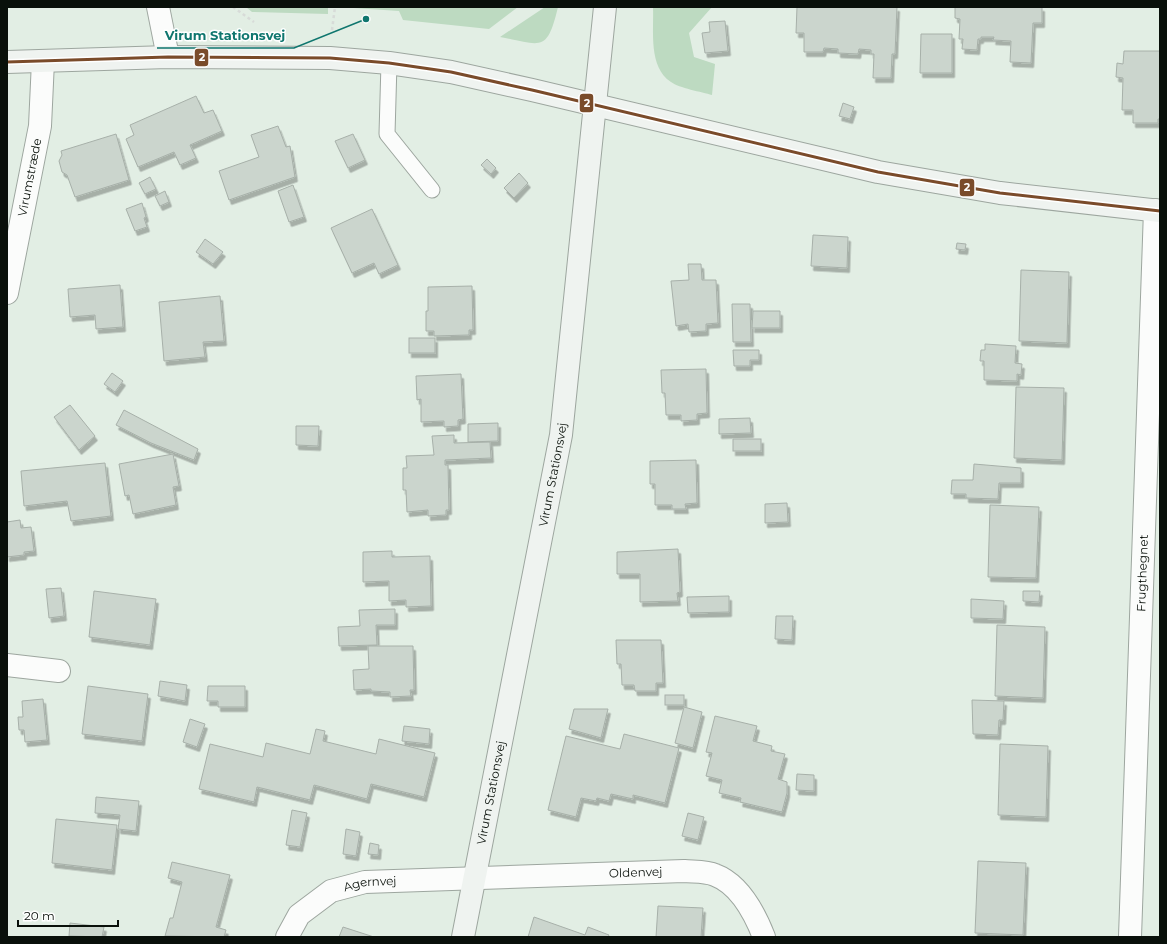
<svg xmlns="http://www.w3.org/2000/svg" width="1167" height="944" viewBox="0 0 1167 944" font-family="Montserrat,sans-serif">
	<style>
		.green { fill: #bddac1 }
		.building { fill: #cbd5cd; stroke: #a7b0a9; filter: url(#shadow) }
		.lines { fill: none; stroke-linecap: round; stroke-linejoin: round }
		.lane-casing { stroke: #9da69f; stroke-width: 17 }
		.street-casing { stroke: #9da69f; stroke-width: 24 }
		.secondary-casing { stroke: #9da69f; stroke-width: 24 }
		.path { stroke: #d7dbd8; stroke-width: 2.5; stroke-dasharray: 3 3; stroke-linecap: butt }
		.lane { stroke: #fbfcfb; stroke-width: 15 }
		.street { stroke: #fbfcfb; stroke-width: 22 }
		.secondary { stroke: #eff3f0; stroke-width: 22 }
		.bus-1-casing { stroke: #fff; stroke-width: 6 }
		.bus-1 { stroke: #7a4b2a; stroke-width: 3 }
		.labels { text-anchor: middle; stroke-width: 3; stroke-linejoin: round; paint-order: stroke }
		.street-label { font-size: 12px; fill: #09100a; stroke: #fff }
		.leader { fill: none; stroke: #0f766e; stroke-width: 1.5 }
		.callout-dot { fill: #0f766e; stroke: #fff; stroke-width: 1.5 }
		.callout-label { font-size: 13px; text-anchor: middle; font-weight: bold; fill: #0f766e; stroke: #fff; stroke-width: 3; stroke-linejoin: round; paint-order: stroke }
		.line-badge { stroke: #fff; stroke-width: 1.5 }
		.badge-label { font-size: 11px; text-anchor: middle; font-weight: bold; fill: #fff }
	</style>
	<defs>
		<filter id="shadow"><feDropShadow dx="2.5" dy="4.5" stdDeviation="0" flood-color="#0004"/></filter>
	</defs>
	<rect width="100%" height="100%" fill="#e2eee4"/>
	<g class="green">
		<path d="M246 7H328V14L252 12Z"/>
		<path d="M339 7H518L489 29 403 20 399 11Z"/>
		<path d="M545 7H558C547 53 542 45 500 37Z"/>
		<path d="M653 7H712L689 33 694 57 715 64 712 95C702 92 679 88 671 82 648 67 654 31 653 7Z"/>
	</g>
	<g class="building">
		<path d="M797 7H897L895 54H892L891 78H873L874 54H871V50L859 49 858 54 838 53V49L824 48 823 52H804V33H796Z"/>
		<path d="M955 7H1042V23H1033L1031 63 1010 62 1011 41 993 40 994 37H981V39H978L977 50 962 49 963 39H959L960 19 955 18Z"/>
		<path d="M725 21 728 51 705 53 702 33 710 32 709 22Z"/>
		<path d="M921 34H952V73H920Z"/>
		<path d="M1124 51H1160V119H1158V123H1133V110H1122L1123 78 1116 77 1117 63 1123 64Z"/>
		<path d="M196 96 204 113 213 110 222 131 190 145 196 158 180 165 174 152 138 167 126 139 134 135 130 125Z"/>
		<path d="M843 103 854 107 850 119 839 116Z"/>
		<path d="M278 126 286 147 290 146 295 177 229 200 219 171 259 157 251 135Z"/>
		<path d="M116 134 129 180 75 197 67 175 62 172 59 161 62 155 61 151Z"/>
		<path d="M353 134 365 160 348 168 335 141Z"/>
		<path d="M487 159 496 168 491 174 481 165Z"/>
		<path d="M519 173 528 183 514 198 504 188Z"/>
		<path d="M150 177 156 189 145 194 139 183Z"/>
		<path d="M293 185 304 217 289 222 278 191Z"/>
		<path d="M165 191 169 202 160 206 155 196Z"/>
		<path d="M142 203 146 217 144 218 147 227 135 231 126 209Z"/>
		<path d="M372 209 398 265 379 274 374 263 352 273 331 228Z"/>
		<path d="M813 235 848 237 847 268 811 266Z"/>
		<path d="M205 239 223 252 213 264 196 252Z"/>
		<path d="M957 243 966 244 965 250 956 249Z"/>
		<path d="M688 264H701L702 280H716L718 323 706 324V331L689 332 688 324 676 326 671 281 689 280Z"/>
		<path d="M1021 270 1069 272 1067 343 1019 341Z"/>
		<path d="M120 285 123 327 96 329 95 315 70 317 68 289Z"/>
		<path d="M472 286 473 330H469V335L434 336V331H426V311H428V287Z"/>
		<path d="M220 296 224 341 203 342 205 357 164 361 159 302Z"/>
		<path d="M732 304H750L751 342H733Z"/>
		<path d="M753 311H780V328H752Z"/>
		<rect x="409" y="338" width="26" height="15"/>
		<path d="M985 344 1016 346 1015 363 1022 364 1021 375 1017 374V381L984 380V361H980L981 350H985Z"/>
		<path d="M733 350H759V360H750V366H734Z"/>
		<path d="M706 369 707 413 697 414V420L681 421V415H666L665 393H662L661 370Z"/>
		<path d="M112 373 123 381 115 392 104 384Z"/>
		<path d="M461 374 463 419 458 420V426L444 427V421L421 422V399L417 400 416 376Z"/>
		<path d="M1016 387 1064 388 1062 460 1014 458Z"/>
		<path d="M70 405 95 436 79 450 54 417Z"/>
		<path d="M124 410 198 449 194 460 151 443 116 425Z"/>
		<path d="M750 418 751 433 719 434V419Z"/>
		<path d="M498 423V441L468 442V424Z"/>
		<path d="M296 426H319L318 446 296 445Z"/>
		<path d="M454 435V443L490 442 491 458 445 460V465H448L449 510H446V515L428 516V510L407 512 406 490H403V468H407L406 456 434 455 432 436Z"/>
		<rect x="733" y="439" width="28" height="12"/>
		<path d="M173 454 179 486 173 487 176 505 133 514 129 495 125 496 119 464Z"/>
		<path d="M696 460 697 503 685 504 686 509H672V505H655V484H650V461Z"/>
		<path d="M105 463 111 516 71 521 67 501 24 506 21 471Z"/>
		<path d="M974 464 1021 468V483H999L998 499 966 498V494H951L952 480H973Z"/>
		<path d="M787 503 788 522 765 523V504Z"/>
		<path d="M990 505 1039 507 1036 578 988 577Z"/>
		<path d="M20 520 21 528 31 527 34 551 24 552V555L7 557V522Z"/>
		<path d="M678 549 680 592 677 593 678 601 640 602V574H617V552Z"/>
		<path d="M392 551V557L430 556 431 606 406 607V600L389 601V581L363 582V552Z"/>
		<path d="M61 588 64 616 49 618 46 589Z"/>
		<path d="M94 591 156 599 150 645 89 637Z"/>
		<path d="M1023 591H1040L1039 602 1023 601Z"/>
		<path d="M729 596V612L688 613 687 597Z"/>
		<path d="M971 599 1004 601 1003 619 971 618Z"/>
		<path d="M395 609V625H376L377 645 339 646 338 627 360 626 359 610Z"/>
		<path d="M776 616H793L792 640 775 639Z"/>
		<path d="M997 625 1045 627 1043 698 995 696Z"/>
		<path d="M616 640H661L663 683H656V691H635L634 685H622L621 664H617Z"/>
		<path d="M368 646H413L414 690H410L411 696 390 697V692L371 691V689L354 690 353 670 369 669Z"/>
		<path d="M160 681 187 685 185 701 158 696Z"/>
		<path d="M88 686 148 694 142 741 82 734Z"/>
		<path d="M208 686H245V707H218V701H207Z"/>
		<rect x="665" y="695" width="19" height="10"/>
		<path d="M43 699 47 740 25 742 24 730H19L18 717H23L22 701Z"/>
		<path d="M972 700 1004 701 1003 720H999L998 735 973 734Z"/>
		<path d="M684 707 702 712 693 748 675 743Z"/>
		<path d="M574 709H608L601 738 569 729Z"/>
		<path d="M715 716 757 726 753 741 772 746 771 751 785 754 778 779 787 782V793L782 812 740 802 741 798 719 793 722 780 706 776 712 753 706 752Z"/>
		<path d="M190 719 205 724 197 747 183 742Z"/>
		<path d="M404 726 430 729 429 744 402 741Z"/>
		<path d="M316 729 325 731 323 741 376 754 379 739 435 753 424 797 371 784 367 799 314 785 310 800 257 787 254 802 199 789 210 744 263 757 266 743 310 754Z"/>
		<path d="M624 734 679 748 665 803 633 795V799L611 794 609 801 597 798 596 801 581 798 576 817 548 810 566 736 620 749Z"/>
		<path d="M1000 744 1048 746 1046 817 998 815Z"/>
		<path d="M797 774 814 775V791L796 790Z"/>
		<path d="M96 797 139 801 136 831 118 829 120 815 95 813Z"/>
		<path d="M292 810 307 813 300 847 286 845Z"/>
		<path d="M688 813 704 817 698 840 682 836Z"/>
		<path d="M56 819 117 825 112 870 52 863Z"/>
		<path d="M346 829 360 832 356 856 343 854Z"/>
		<path d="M370 843 379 845 378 855 368 854Z"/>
		<path d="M978 861 1026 863 1023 935 975 933Z"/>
		<path d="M172 862 230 875 216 927 226 930 224 937 165 936 170 918H173L182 882 168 878Z"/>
		<path d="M658 906 703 908 701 937H656Z"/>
		<path d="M534 917 585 935 588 927 609 935 608 937H528Z"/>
		<path d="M70 923 104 927 102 937 69 936Z"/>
		<path d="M343 927 374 937H339Z"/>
	</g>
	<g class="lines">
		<defs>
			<path id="lane" d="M389 63 387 134 432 190"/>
			<g id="street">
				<path d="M158 7 168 57"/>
				<path id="s1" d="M7 293 40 126 43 61"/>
				<path d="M7 665 59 671"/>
				<path id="s2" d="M287 937 299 915 331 891 365 882 684 871C693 872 706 871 715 875 739 884 755 914 764 937"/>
				<path id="s3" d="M1130 937 1155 210"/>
			</g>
			<g id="secondary">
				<path d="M7 62 168 57 330 58 389 63 451 72 532 90 878 172 1000 193 1160 211"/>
				<path id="s4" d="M463 937 561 435 605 7"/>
			</g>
		</defs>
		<use href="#lane" class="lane-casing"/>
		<use href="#street" class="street-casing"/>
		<use href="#secondary" class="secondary-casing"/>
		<g class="path">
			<path d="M233 7 254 22"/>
			<path d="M332 30 335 7"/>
		</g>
		<use href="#lane" class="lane"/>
		<use href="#street" class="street"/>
		<use href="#secondary" class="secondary"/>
		<defs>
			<path id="bus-1" d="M7 62 168 57 330 58 389 63 451 72 532 90 878 172 1000 193 1160 211"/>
		</defs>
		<use href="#bus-1" class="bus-1-casing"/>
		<use href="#bus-1" class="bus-1"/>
	</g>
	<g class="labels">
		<g class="street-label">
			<text dy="4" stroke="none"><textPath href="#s1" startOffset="118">Virumstræde</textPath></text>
			<text dy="4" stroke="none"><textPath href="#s4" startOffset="471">Virum Stationsvej</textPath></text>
			<text dy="4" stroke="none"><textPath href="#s3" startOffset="364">Frugthegnet</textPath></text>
			<text dy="4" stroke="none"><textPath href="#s4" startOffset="147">Virum Stationsvej</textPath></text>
			<text dy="4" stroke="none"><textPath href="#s2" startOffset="371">Oldenvej</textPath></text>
			<text dy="4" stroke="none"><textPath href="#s2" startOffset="105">Agernvej</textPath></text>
		</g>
	</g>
	<path class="leader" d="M366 19L294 48H157"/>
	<circle class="callout-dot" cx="366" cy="19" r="4"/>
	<g class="callout-label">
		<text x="225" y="40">Virum Stationsvej</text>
	</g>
	<g class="line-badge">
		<rect x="194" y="48" width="15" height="19" rx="4" fill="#7a4b2a"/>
		<rect x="579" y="93" width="15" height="20" rx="4" fill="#7a4b2a"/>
		<rect x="959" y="178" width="16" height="19" rx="4" fill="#7a4b2a"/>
	</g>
	<g class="badge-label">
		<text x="202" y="61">2</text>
		<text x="587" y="107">2</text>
		<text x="967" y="191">2</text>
	</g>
	<rect width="1167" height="944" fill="none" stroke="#09100a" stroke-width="16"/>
	<path d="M18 920v6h100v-6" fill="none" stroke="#09100a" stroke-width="2"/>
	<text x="24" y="920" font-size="12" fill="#09100a" stroke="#ffffff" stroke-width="3" paint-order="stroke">20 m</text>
</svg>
